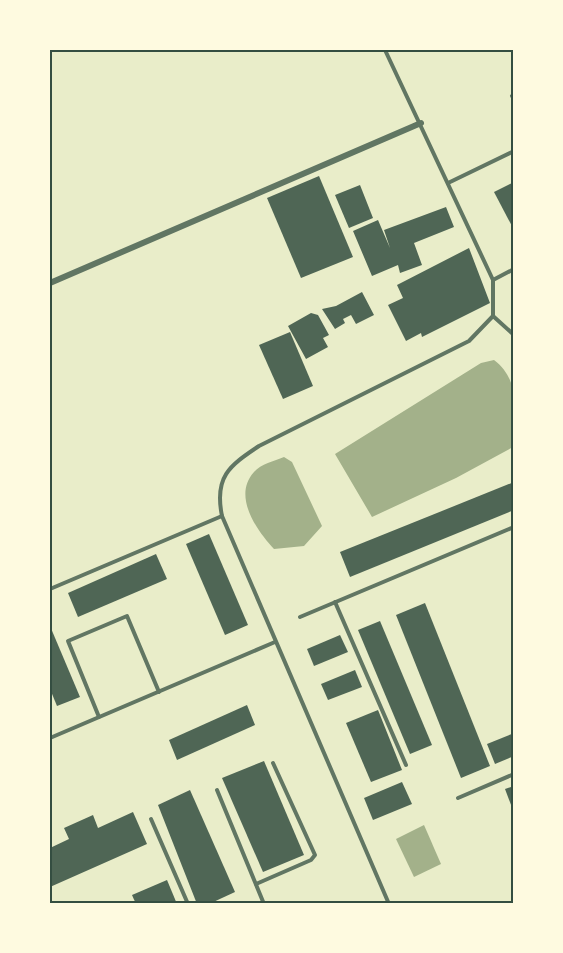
<svg xmlns="http://www.w3.org/2000/svg" width="563" height="953" viewBox="0 0 563 953" font-family="Manrope,sans-serif">
	<style>
		.water { fill: #a3b18a }
		.building { fill: #4f6655 }
		.lines { fill: none; stroke-linecap: round; stroke-linejoin: round }
		.service { stroke: #617663; stroke-width: 4 }
		.minor { stroke: #617663; stroke-width: 6 }
		.neatline { fill: none; stroke: #344e41; stroke-width: 2 }
	</style>
	<rect width="100%" height="100%" fill="#e9edc9"/>
	<g class="water">
		<path d="M494 360C522 381 514 415 513 447L456 478 372 517 335 454 481 363Z"/>
		<path d="M284 457 292 462 322 526 304 546 274 549C257 531 232 496 254 472 261 464 274 461 284 457Z"/>
		<path d="M424 825 441 864 414 877 396 839Z"/>
	</g>
	<g class="building">
		<path d="M319 176 353 257 301 278 267 198Z"/>
		<path d="M514 182V230L494 192Z"/>
		<path d="M360 185 373 218 349 228 335 195Z"/>
		<path d="M446 207 454 227 414 243 422 265 400 273 398 265 372 276 353 231 378 220 390 248 384 230Z"/>
		<path d="M469 248 490 303 422 337 421 333 406 341 388 305 403 298 397 285Z"/>
		<path d="M362 292 374 315 356 324 351 315 343 319 345 323 335 329 322 309 336 306Z"/>
		<path d="M311 313 318 315 329 335 323 338 328 347 306 359 288 326Z"/>
		<path d="M290 332 313 386 283 399 259 345Z"/>
		<path d="M514 482V510L350 577 340 552Z"/>
		<path d="M209 534 248 625 225 635 186 544Z"/>
		<path d="M156 554 167 579 78 617 68 593Z"/>
		<path d="M425 603 490 766 461 778 396 615Z"/>
		<path d="M380 621 432 745 410 754 358 630Z"/>
		<path d="M50 626 80 697 57 706 50 689Z"/>
		<path d="M340 635 348 652 314 666 307 649Z"/>
		<path d="M355 670 362 687 328 700 321 684Z"/>
		<path d="M247 705 255 725 177 760 169 740Z"/>
		<path d="M378 710 402 770 371 782 346 723Z"/>
		<path d="M514 733V756L495 764 487 744Z"/>
		<path d="M264 761 304 855 263 872 222 778Z"/>
		<path d="M402 782 412 804 373 820 364 798Z"/>
		<path d="M514 786V810H513L505 789Z"/>
		<path d="M190 790 235 892 209 904H197L158 805Z"/>
		<path d="M133 812 147 844 50 887V848L69 839 64 828 93 815 98 828Z"/>
		<path d="M167 880 177 904H136L132 895Z"/>
	</g>
	<g class="lines">
		<g class="service">
			<path d="M385 50 493 280V316L469 341 259 446C229 466 214 477 222 516L389 904"/>
			<path d="M512 96 514 99"/>
			<path d="M448 183 514 151"/>
			<path d="M493 280 514 269"/>
			<path d="M493 316 514 335"/>
			<path d="M50 589 222 516"/>
			<path d="M335 602 406 765"/>
			<path d="M300 617 514 527"/>
			<path d="M99 717 68 641 127 616 159 692"/>
			<path d="M50 738 275 642"/>
			<path d="M217 790 264 904"/>
			<path d="M458 798 514 774"/>
			<path d="M151 819 188 904"/>
			<path d="M256 884 311 860 315 855 273 763"/>
		</g>
		<path class="minor" d="M50 283 421 123"/>
	</g>
	<rect width="563" height="953" fill="none" stroke="#fefae0" stroke-width="102"/>
	<rect x="51" y="51" width="461" height="851" class="neatline"/>
</svg>
